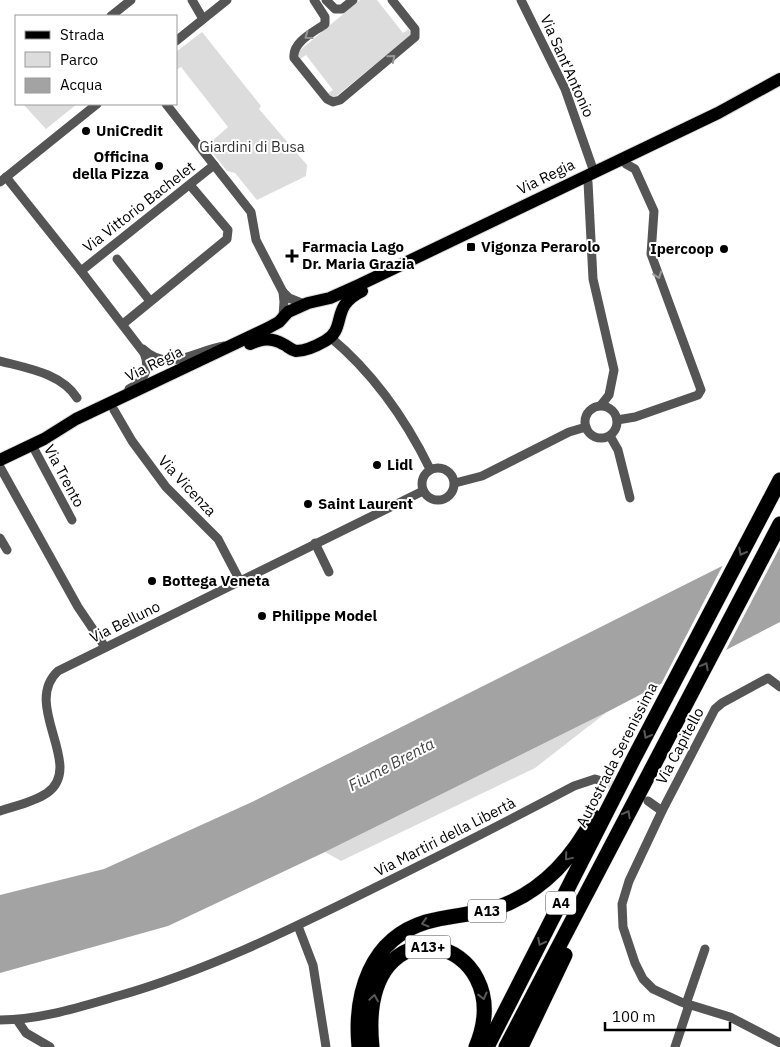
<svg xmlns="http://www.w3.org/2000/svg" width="780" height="1047" viewBox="0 0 780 1047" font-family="'IBM Plex Sans',sans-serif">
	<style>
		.green { fill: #dcdcdc }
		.water { fill: #a3a3a3 }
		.pier { fill: #fff }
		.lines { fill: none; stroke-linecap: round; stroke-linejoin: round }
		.minor-tunnel { stroke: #d9d9d9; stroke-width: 9; stroke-dasharray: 9 4.5; stroke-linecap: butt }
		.primary-casing { stroke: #dbdbdb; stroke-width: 14 }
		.motorway-casing { stroke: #dbdbdb; stroke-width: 16 }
		.minor { stroke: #555; stroke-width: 9 }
		.primary { stroke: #000; stroke-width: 12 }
		.motorway { stroke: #000; stroke-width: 15 }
		.oneway { stroke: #999 }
		.oneway2 { stroke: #595959 }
		.poi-dot { fill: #000; stroke: #fff; stroke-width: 2 }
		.labels { text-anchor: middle; stroke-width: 4; stroke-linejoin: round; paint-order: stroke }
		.shield { fill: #fff; stroke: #4c4c4c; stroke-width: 1 }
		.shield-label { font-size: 14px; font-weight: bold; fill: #000 }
		.street-label { font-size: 15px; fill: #000; stroke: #fff }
		.poi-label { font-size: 15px; font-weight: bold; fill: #000; stroke: #fff; text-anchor: start }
		.park-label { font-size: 15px; fill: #333; stroke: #fff }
		.water-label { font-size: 16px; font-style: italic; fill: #444; stroke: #fff }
	</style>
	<rect width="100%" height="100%" fill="#fff"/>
	<g class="green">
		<path d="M360 0H377L403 33 409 29 411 35 334 98 327 94 333 90 306 55 300 59 298 52Z"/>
		<path d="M202 32 261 106 259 109 307 165 306 176 257 200 235 173 227 171 210 150 212 141 228 127 181 67 176 70V52Z"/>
		<path d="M23 104H77L46 129Z"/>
		<path d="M607 712 535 768 341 861 325 852Z"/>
	</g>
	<path class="water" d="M780 537V622L607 712 325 852 168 926 0 973V895L104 869 252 802Z"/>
	<path class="pier" d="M780 535V547L724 654 659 688 724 563Z"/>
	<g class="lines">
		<path class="minor-tunnel" d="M605 782 641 798"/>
		<defs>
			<g id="primary">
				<path d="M250 344C261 339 271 337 283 344 288 346 290 350 296 351 306 351 318 345 325 341 348 328 329 307 362 291"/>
				<path d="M0 460 44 439 76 419 268 328 279 322 288 312 308 303 330 298 359 285 718 113 780 79"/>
			</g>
			<g id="motorway">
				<path d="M359 1047C354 994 370 939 426 922 454 914 484 915 511 902 548 885 575 853 594 817"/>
				<path d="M372 1047C356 892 522 937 476 1047"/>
				<path d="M487 1047 634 758 780 480"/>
				<path d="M506 1047 780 524"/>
				<path d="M521 1047 565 955"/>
			</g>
		</defs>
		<use href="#primary" class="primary-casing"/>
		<use href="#motorway" class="motorway-casing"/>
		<g class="minor">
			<path d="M192 0 203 19"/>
			<path d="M314 0 325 17V24C314 32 292 42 294 58L327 99 333 102 340 100 415 37V29L392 0"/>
			<path d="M326 0 335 9H342L353 0"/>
			<path d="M521 0 565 89 594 172"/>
			<path d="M111 16 131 0"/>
			<path d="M176 41 227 0"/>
			<path d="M214 165 251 212 256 240 283 292 284 302 283 316"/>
			<path d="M6 177 81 271"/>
			<path d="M0 182 97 104"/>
			<path d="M588 182 593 279 614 370 609 395 601 405"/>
			<path d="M117 259 150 301"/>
			<path d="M283 292 289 298 304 304"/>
			<path d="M123 324 227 239 228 230 190 185"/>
			<path d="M330 337C372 372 406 420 430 469"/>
			<path d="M143 349C169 374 196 350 224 346"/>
			<path d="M0 361C26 368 61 373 77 398"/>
			<path d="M129 389C144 381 151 369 144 353L81 271 214 165 166 104"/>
			<circle cx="601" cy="422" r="16"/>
			<path d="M114 410 132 441 166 487 218 539 240 581"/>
			<path d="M617 420 635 417 698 395 701 390 651 254 654 211 635 169 626 164"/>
			<path d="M610 436 618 450 630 498"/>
			<path d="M32 445 72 520"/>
			<path d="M0 467 78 607 105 647"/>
			<circle cx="438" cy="484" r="16"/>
			<path d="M455 483 482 476 569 432 586 427"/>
			<path d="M0 538 7 550"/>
			<path d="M315 543 329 572"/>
			<path d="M780 687 768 678 722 703 715 709 662 811 629 881 622 904 623 927 635 963 643 979 653 989 681 1002 730 1017 780 1043"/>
			<path d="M648 801 662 811"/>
			<path d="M0 811C15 806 34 802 47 793 86 766 21 705 58 671L423 491"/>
			<path d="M298 926 313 965 326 1047"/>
			<path d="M686 1004 705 949"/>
			<path d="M0 1020C40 1020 80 1007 118 996 206 971 287 931 368 891 437 857 506 822 574 786L595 779 605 782"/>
			<path d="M17 1020 26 1033 50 1047"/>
			<path d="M675 1047 689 1005"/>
		</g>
		<use href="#primary" class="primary"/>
		<use href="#motorway" class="motorway"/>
	</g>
	<defs><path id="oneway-chevron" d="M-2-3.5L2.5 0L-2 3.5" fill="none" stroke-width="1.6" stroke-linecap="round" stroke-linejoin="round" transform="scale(1.25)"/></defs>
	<g class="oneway">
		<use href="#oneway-chevron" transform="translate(308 36) rotate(144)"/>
		<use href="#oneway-chevron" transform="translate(392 58) rotate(-39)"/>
		<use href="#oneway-chevron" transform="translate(658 275) rotate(70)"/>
	</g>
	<g class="oneway2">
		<use href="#oneway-chevron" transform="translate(742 552) rotate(118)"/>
		<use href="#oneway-chevron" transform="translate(705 666) rotate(-62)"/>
		<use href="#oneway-chevron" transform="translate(647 735) rotate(118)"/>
		<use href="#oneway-chevron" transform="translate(627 814) rotate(-62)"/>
		<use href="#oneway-chevron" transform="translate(568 857) rotate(130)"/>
		<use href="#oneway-chevron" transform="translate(425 923) rotate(163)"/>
		<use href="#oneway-chevron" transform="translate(541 942) rotate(117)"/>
		<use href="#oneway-chevron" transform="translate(483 996) rotate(76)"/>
		<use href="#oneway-chevron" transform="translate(374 998) rotate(-81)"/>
	</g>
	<g class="poi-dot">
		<circle cx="86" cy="131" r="5"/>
		<circle cx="159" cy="166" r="5"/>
		<rect x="466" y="242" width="10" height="10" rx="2.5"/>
		<circle cx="724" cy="249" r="5"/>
		<path d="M289.5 248.5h5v5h5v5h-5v5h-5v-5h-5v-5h5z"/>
		<circle cx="377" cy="465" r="5"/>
		<circle cx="308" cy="504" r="5"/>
		<circle cx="152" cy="581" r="5"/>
		<circle cx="262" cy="616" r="5"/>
	</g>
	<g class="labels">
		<g class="shield">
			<rect x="546" y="891.5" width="30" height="23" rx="4"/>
			<rect x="468" y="899.5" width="38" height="23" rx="4"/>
			<rect x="405.5" y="935.5" width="45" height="23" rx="4"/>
		</g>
		<g class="shield-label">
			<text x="561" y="908">A4</text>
			<text x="487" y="916">A13</text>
			<text x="428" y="952">A13+</text>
		</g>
		<g class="street-label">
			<text transform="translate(567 66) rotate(66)" y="5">Via Sant'Antonio</text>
			<text transform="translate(546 177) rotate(-26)" y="5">Via Regia</text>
			<text transform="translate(139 207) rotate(-38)" y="5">Via Vittorio Bachelet</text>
			<text transform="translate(154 364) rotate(-26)" y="5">Via Regia</text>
			<text transform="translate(64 476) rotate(62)" y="5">Via Trento</text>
			<text transform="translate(187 486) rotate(47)" y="5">Via Vicenza</text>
			<text transform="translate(125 622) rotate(-26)" y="5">Via Belluno</text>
			<text transform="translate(680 746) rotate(-62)" y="5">Via Capitello</text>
			<text transform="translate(617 755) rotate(-63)" y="5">Autostrada Serenissima</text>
			<text transform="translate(445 837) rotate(-27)" y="5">Via Martiri della Libertà</text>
		</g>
		<g class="poi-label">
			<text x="96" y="136">UniCredit</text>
			<text x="149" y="162" text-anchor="end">Officina<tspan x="149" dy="17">della Pizza</tspan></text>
			<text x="302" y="252">Farmacia Lago<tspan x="302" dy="17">Dr. Maria Grazia</tspan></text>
			<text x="481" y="252">Vigonza Perarolo</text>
			<text x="714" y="254" text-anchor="end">Ipercoop</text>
			<text x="387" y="470">Lidl</text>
			<text x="318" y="509">Saint Laurent</text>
			<text x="162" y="586">Bottega Veneta</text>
			<text x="272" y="621">Philippe Model</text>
		</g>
		<g class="park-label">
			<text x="252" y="152">Giardini di Busa</text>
		</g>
		<g class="water-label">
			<text transform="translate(391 764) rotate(-28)" y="6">Fiume Brenta</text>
		</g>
	</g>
	<rect x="15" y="15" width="162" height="90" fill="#ffffff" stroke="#999999"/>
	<rect x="25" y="31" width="25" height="8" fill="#000000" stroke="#999999"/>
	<text x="60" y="40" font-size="15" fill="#000000">Strada</text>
	<rect x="25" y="52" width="25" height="15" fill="#dcdcdc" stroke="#999999"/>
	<text x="60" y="65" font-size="15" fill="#000000">Parco</text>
	<rect x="25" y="78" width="25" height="15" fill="#a3a3a3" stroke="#999999"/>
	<text x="60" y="90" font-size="15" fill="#000000">Acqua</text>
	<path d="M605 1022v8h125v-8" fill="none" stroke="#000000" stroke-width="2.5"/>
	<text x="612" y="1022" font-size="15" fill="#000000" stroke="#ffffff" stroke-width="4" paint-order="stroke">100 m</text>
</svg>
